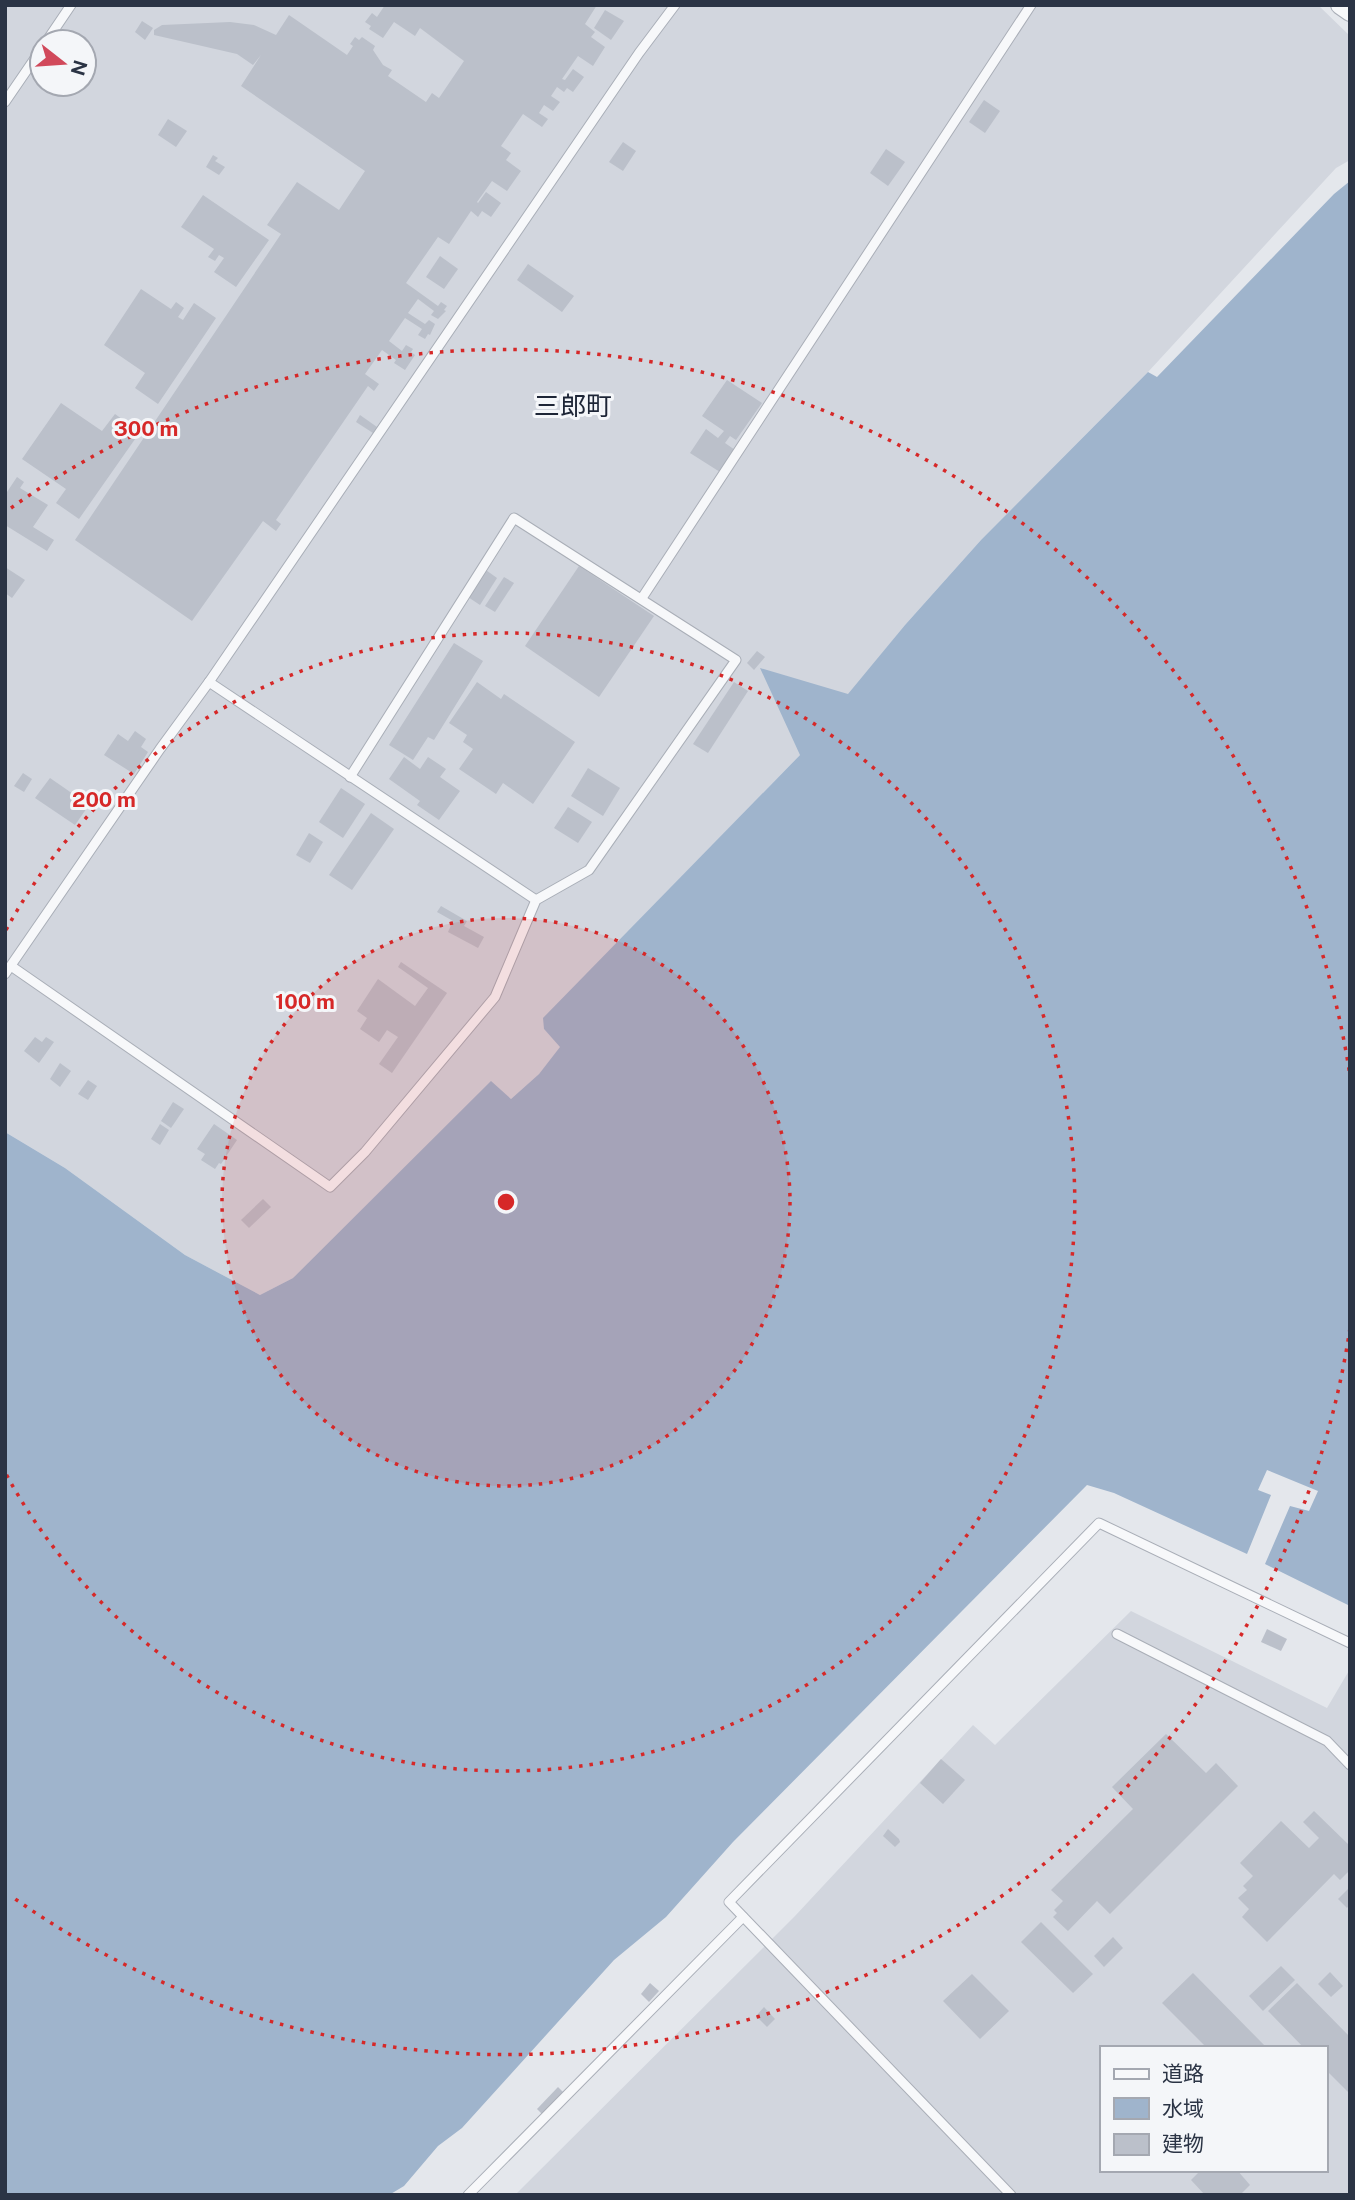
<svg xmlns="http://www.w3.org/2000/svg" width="1355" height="2200" viewBox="0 0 1355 2200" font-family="'Public Sans','Noto Sans JP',sans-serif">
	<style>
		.built { fill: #d2d6de; fill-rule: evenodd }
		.water { fill: #9fb4cc }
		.building { fill: #bbc0ca }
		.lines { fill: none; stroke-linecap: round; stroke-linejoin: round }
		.lane-casing { stroke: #a9aeb7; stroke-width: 11 }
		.street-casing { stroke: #a9aeb7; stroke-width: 20 }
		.lane { stroke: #f7f8fa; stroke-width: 9 }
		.street { stroke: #f7f8fa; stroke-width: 18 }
		.ring { fill: none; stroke: #d62828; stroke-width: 3.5; stroke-dasharray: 3.5 7 }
		.labels { text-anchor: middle; stroke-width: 6; stroke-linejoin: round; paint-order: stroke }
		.quarter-label { font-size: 26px; fill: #1d2536; stroke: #f4f6f9 }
		.centre { fill: #d62828; stroke: #f4f6f9; stroke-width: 3.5 }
		.ring-label { font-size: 21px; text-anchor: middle; font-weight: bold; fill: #d62828; stroke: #f4f6f9; stroke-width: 6; stroke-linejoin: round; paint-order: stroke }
	</style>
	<rect width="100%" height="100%" fill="#e4e7ec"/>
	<g class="built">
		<path d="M5 5H1318L1350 36V160L1336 168 1148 372 981 540 905 625 800 755 544 1018V1029L561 1047 539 1074 511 1099 491 1082 293 1278 260 1295 185 1255 65 1168 5 1132ZM42 42H84V84H42Z"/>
		<path d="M1131 1611 1327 1708 1350 1669V2195H515L795 1916 973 1725 995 1745ZM1101 2048H1325V2170H1101Z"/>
	</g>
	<path class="water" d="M1350 181V1606L1265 1564 1290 1506 1309 1511 1318 1491 1267 1470 1258 1490 1271 1495 1247 1554 1114 1493 1087 1485 733 1842 666 1917 614 1960 462 2128 438 2146 404 2186 389 2195H5V1132L65 1168 185 1255 260 1295 293 1278 491 1081 511 1099 539 1074 560 1047 544 1029 543 1018 800 755 760 668 848 694 905 625 981 540 1148 372 1157 377 1334 194Z"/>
	<g class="building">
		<path d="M385 5H597L585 24 595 32 591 37 605 47 593 66 578 56 562 79 565 80 573 69 584 77 573 92 567 88 564 92 557 87 551 96 560 102 553 111 544 105 539 113 548 119 542 127 523 114 501 146 511 153 506 160 521 171 507 191 492 181 477 202 478 203 486 192 501 203 491 217 482 211 478 217 471 211 449 244 438 237 406 283 438 306 441 302 447 306 444 310 446 311 438 319 431 315 434 311 418 299 408 313 425 324 429 320 435 324 430 335 428 334 425 339 418 335 422 329 405 318 389 341 402 351 406 345 413 349 411 352 415 355 405 370 394 363 396 360 382 350 365 374 379 384 374 391 368 386 276 520 281 524 276 531 263 521 192 621 75 540 281 234 267 225 297 182 339 210 365 171 241 86 261 55 253 65 237 54 154 35V30L162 25 230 22 254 25 276 35 289 15 347 55 353 46 350 44 355 37 359 40 362 37 375 46 373 50 383 65 392 70 388 76 426 102 432 93 439 98 464 61 420 28 415 36 394 22 383 38 369 29 371 26 365 22 372 13 377 17Z"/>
		<path d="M605 10 624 21 611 40 594 28Z"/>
		<path d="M142 21 153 28 145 40 135 32Z"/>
		<path d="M984 100 1000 111 985 133 969 122Z"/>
		<path d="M168 119 187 131 176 147 158 135Z"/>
		<path d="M623 142 636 151 623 171 609 162Z"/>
		<path d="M886 149 905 162 888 186 870 173Z"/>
		<path d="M213 155 218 158 215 161 225 167 219 175 206 167Z"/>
		<path d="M203 195 269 240 236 287 214 272 224 258 219 255 215 261 208 257 214 249 181 227Z"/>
		<path d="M440 256 458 269 444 289 426 277Z"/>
		<path d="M528 264 574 296 562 312 517 280Z"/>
		<path d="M141 289 171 309 176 302 184 308 178 317 183 320 194 303 216 318 158 404 135 388 145 373 104 345Z"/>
		<path d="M727 380 762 403 736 440 730 436 725 443 735 450 720 472 690 453 706 429 718 438 724 431 702 416Z"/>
		<path d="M61 403 102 431 115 414 140 432 79 519 56 503 66 489 22 459Z"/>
		<path d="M360 415 377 427 373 433 356 422Z"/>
		<path d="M17 477 24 482 20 488 48 505 33 527 54 540 47 551 5 525V495Z"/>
		<path d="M579 566 654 616 599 697 525 646Z"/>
		<path d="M5 567 25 580 12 598 5 593Z"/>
		<path d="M483 568 497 578 480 605 465 595Z"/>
		<path d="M504 577 514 583 495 612 485 606Z"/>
		<path d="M454 643 483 661 434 740 428 737 413 760 389 745Z"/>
		<path d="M757 651 765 657 754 670 747 663Z"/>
		<path d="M477 682 501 699 504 694 575 742 533 804 503 783 496 794 459 769 473 749 463 742 467 735 449 723Z"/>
		<path d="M734 682 748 691 708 753 693 744Z"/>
		<path d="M135 731 146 739 141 747 148 752 134 774 104 755 118 734 128 741Z"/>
		<path d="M404 757 420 769 428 757 446 769 440 777 460 791 439 820 417 805 420 801 389 779Z"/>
		<path d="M588 768 620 788 603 816 571 796Z"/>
		<path d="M23 773 32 779 24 792 14 786Z"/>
		<path d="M50 778 89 805 75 825 35 798Z"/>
		<path d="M341 788 365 804 343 838 319 822Z"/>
		<path d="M568 807 592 822 578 843 554 828Z"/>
		<path d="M371 813 394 829 352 890 329 875Z"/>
		<path d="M309 833 323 842 310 863 296 855Z"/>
		<path d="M441 906 467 921 464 926 484 937 478 948 448 932 453 921 437 912Z"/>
		<path d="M401 962 447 993 392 1073 379 1064 398 1037 387 1030 379 1042 360 1029 367 1018 357 1011 378 979 415 1006 428 988 398 967Z"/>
		<path d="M35 1037 42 1042 46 1037 54 1042 39 1063 24 1051Z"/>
		<path d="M60 1063 71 1071 60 1087 50 1079Z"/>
		<path d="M88 1080 97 1086 88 1100 78 1094Z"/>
		<path d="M173 1102 184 1109 171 1128 161 1121Z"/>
		<path d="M160 1124 169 1130 160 1145 151 1139Z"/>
		<path d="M214 1124 237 1140 221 1164 219 1163 215 1169 201 1160 205 1154 197 1149Z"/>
		<path d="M263 1199 271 1207 249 1228 241 1220Z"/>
		<path d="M1267 1629 1287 1639 1281 1651 1261 1642Z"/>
		<path d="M1166 1734 1206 1773 1216 1763 1238 1786 1110 1914 1097 1901 1068 1931 1053 1917 1057 1913 1054 1910 1063 1901 1051 1890 1133 1809 1112 1787Z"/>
		<path d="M941 1759 965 1780 943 1804 920 1783Z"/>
		<path d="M1314 1811 1350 1846V1870L1340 1880 1334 1874 1267 1942 1242 1917 1249 1909 1238 1898 1247 1890 1243 1886 1253 1876 1240 1863 1281 1821 1309 1848 1319 1838 1303 1822Z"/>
		<path d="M888 1829 899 1839 900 1842 895 1847 883 1836Z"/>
		<path d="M1350 1887V1904L1347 1908 1338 1899Z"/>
		<path d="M1041 1922 1093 1974 1073 1993 1021 1942Z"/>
		<path d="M1113 1937 1123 1948 1104 1967 1094 1956Z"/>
		<path d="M1281 1966 1295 1980 1263 2011 1249 1996Z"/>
		<path d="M1330 1972 1343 1986 1331 1997 1318 1984Z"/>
		<path d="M1193 1973 1267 2048H1207L1162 2003Z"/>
		<path d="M972 1974 1009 2011 980 2039 943 2001Z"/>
		<path d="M650 1983 659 1991 649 2002 641 1994Z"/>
		<path d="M1297 1983 1350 2037V2094L1325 2069V2048H1304L1268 2011Z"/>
		<path d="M764 2007 775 2019 767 2027 756 2016Z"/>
		<path d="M558 2087 564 2093 543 2115 537 2109Z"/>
		<path d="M1201 2170H1237L1250 2185 1240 2195H1205L1191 2180Z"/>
	</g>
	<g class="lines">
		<defs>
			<g id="lane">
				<path d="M46 42 71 5"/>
				<path d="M5 102 42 48"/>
				<path d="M642 598 1031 5"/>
				<path d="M209 682 536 900"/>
				<path d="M11 966 330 1187 365 1152 495 997 536 900 589 870 736 660 514 518 350 777"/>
				<path d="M5 974 160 749 209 682 639 53 675 5"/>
				<path d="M1117 1634 1327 1741 1350 1765"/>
				<path d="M468 2195 743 1917"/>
				<path d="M1011 2195 729 1902 1099 1523 1350 1643"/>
			</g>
			<path id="street" d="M1340 5 1350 12"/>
		</defs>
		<use href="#lane" class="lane-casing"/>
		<use href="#street" class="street-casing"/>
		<use href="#lane" class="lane"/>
		<use href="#street" class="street"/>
	</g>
	<circle cx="506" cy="1202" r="284" fill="#d62828" fill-opacity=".12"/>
	<g class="ring">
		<circle cx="506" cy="1202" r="284"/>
		<path d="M6 930A569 569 0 1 1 6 1474"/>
		<path d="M1350 1328A853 853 0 0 1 11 1896M11 508A853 853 0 0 1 1350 1076"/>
	</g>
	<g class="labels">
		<g class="quarter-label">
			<text x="573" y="415">三郎町</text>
		</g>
	</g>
	<circle cx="506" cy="1202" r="10" class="centre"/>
	<g class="ring-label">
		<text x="146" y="436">300 m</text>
		<text x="104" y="807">200 m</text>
		<text x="305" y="1009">100 m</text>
	</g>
	<rect width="1355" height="2200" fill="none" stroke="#2b3445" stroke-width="14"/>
	<rect x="1100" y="2046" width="228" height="126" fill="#f4f6f9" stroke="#a4a8b1" stroke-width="2"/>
	<rect x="1114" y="2069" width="35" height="10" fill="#f7f8fa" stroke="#a4a8b1" stroke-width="2"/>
	<text x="1162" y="2081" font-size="21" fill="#2b3445">道路</text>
	<rect x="1114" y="2098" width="35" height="21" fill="#9fb4cc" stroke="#a4a8b1" stroke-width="2"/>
	<text x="1162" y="2116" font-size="21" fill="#2b3445">水域</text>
	<rect x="1114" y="2134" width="35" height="21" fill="#bbc0ca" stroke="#a4a8b1" stroke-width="2"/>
	<text x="1162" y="2151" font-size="21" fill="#2b3445">建物</text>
	<g transform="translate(63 63) rotate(107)"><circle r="33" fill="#f4f6f9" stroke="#a4a8b1" stroke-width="2"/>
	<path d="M0-5L12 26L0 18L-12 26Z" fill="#d1495b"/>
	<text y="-10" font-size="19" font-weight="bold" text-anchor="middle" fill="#2b3445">N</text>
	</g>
</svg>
